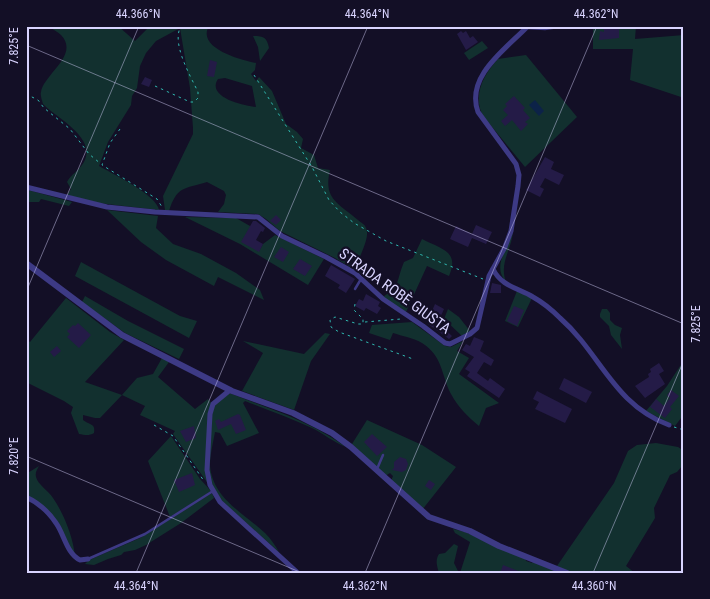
<svg xmlns="http://www.w3.org/2000/svg" width="710" height="599" viewBox="0 0 710 599" font-family="'Roboto Condensed',sans-serif">
	<style>
		.green { fill: #12302f; fill-rule: evenodd }
		.water { fill: #0c2248 }
		.building { fill: #241b47 }
		.lines { fill: none; stroke-linecap: round; stroke-linejoin: round }
		.path { stroke: #2fb8b0; stroke-width: 1; stroke-dasharray: 2.5 4; stroke-linecap: butt }
		.service { stroke: #3d3a85; stroke-width: 2.5 }
		.minor { stroke: #3d3a85; stroke-width: 5 }
		.tertiary { stroke: #3d3a85; stroke-width: 6 }
		.ticks { fill: none; stroke: #d9d4ff; stroke-width: 1; stroke-opacity: 0.45 }
		.labels { text-anchor: middle; stroke-width: 4.5; stroke-linejoin: round; paint-order: stroke }
		.street-label { font-size: 15px; fill: #d9d4ff; stroke: #130f26 }
		.neatline { fill: none; stroke: #d9d4ff; stroke-width: 2 }
		.ticks-label { font-size: 12px; text-anchor: middle; fill: #d9d4ff }
	</style>
	<rect width="100%" height="100%" fill="#130f26"/>
	<g class="green">
		<path d="M48 26H118L135 41 150 26H209C196 48 241 60 256 63L255 70 251 74 256 81 259 77 272 91 286 124 297 132 303 139 301 148 314 155 318 168 330 170C323 199 338 203 358 220 361 223 365 224 366 228 370 236 362 251 359 259L367 265 360 273 335 258 280 231 266 219 258 214 218 212 224 204 226 195 224 191 207 182C184 189 177 186 169 211L165 210 163 196 193 134V128L190 88 180 28 156 41 146 53 140 66 137 88 132 96 131 105 108 142 99 166C113 174 157 195 159 210L98 203 67 195 71 189 67 182C71 174 79 171 84 162 97 137 56 118 43 104 42 100 40 95 41 92 44 74 80 55 61 35 58 32 52 29 48 26ZM225 78 252 86 256 107C243 106 206 97 218 79Z"/>
		<path d="M593 26H636L635 39 684 35V98L630 80 633 49H593Z"/>
		<path d="M253 36C263 36 267 37 269 48L260 61 258 47Z"/>
		<path d="M482 41 488 48 469 60 464 53Z"/>
		<path d="M526 55 577 117 525 167 483 116C472 95 484 74 498 59Z"/>
		<path d="M26 190H28L72 202 69 206 41 199 39 202H26Z"/>
		<path d="M107 210 158 216 156 228 173 244 201 254 236 273 260 290 264 300 218 277 214 286 166 260 141 242Z"/>
		<path d="M185 217 236 218 250 226 259 251 263 244 275 235 324 259 308 285 240 244Z"/>
		<path d="M513 232C511 251 499 263 506 282 492 266 507 250 513 232Z"/>
		<path d="M422 239C441 249 460 251 449 276L427 266 406 312 383 297C401 285 396 281 404 262L413 258Z"/>
		<path d="M81 262 180 316 197 321 189 338 75 276Z"/>
		<path d="M517 291 532 298 518 327 505 321Z"/>
		<path d="M85 296 128 321 184 349 179 359 125 333 82 302Z"/>
		<path d="M66 298 110 332 124 340 85 382 122 395 137 378 153 374 162 358 169 362 158 377 195 409 208 399 212 404 209 410V485L173 434 175 431 140 415 145 406 122 395 100 418H95L83 415V420C89 425 96 423 94 433 89 436 85 435 79 434L71 413 73 407 64 401 26 382V339L30 342Z"/>
		<path d="M448 309 459 317 470 331 462 336 444 319Z"/>
		<path d="M602 309H607L610 313V320L615 325 622 328 620 335 622 349 611 335 609 326 600 317V314Z"/>
		<path d="M412 322 445 346 451 347 463 341 457 351 469 358 459 374 499 403 486 408 479 426C468 417 458 407 451 394 441 375 443 356 422 343 414 338 402 336 393 333L390 340 369 333 372 325Z"/>
		<path d="M325 333 330 334 311 361 294 410 242 391 263 353 243 341 304 354Z"/>
		<path d="M684 360V414L675 426 646 411 667 386Z"/>
		<path d="M228 394H232C274 411 308 420 346 447 333 442 324 434 312 428 290 418 268 410 245 401L243 403 259 433 227 446 220 433 215 432C213 443 210 455 210 466 213 499 244 513 265 533 271 539 275 545 279 552L222 501C217 495 213 488 211 481 206 467 209 419 214 407 216 401 224 398 228 394Z"/>
		<path d="M367 420 422 445 456 467 422 510 391 481 393 476 390 473 385 476 352 444Z"/>
		<path d="M171 436 200 479 211 491 170 517 148 461Z"/>
		<path d="M656 443 678 447 684 451 682 466 677 472 670 475 654 508 655 518 626 566 635 573H571L557 566 614 483 628 451 637 445Z"/>
		<path d="M39 466C37 470 35 472 36 477 38 485 49 491 53 498 64 514 73 537 75 556L57 522 26 495V474Z"/>
		<path d="M212 493 214 498 181 523 146 545 135 550 124 552 121 555 108 559 94 565 85 564 89 560 140 538Z"/>
		<path d="M453 529 465 532 525 558 526 561 532 563 534 561 561 573H460L470 542 455 533Z"/>
		<path d="M454 544 458 546 454 563 459 573H439C437 566 435 560 439 554L445 553Z"/>
	</g>
	<path class="water" d="M535 100 544 111 539 116 529 105Z"/>
	<g class="building">
		<path d="M606 26H619V38L599 40 600 31 604 32V29H606Z"/>
		<path d="M461 31 463 33 466 31 470 38 473 36 478 42 466 50 457 34Z"/>
		<path d="M210 60 217 62 214 77 207 76Z"/>
		<path d="M145 77 152 80 149 87 141 84Z"/>
		<path d="M514 96 525 108 523 110 530 118 525 122 528 124 521 131 512 120 505 126 501 121 508 115 503 110 507 106 505 104Z"/>
		<path d="M545 157 554 162 551 169 564 175 559 185 545 178 540 187 544 189 540 197 526 190Z"/>
		<path d="M276 215 281 220 276 225 270 221Z"/>
		<path d="M253 221H256L265 228 263 232 261 231 256 240 263 244 259 252 241 242Z"/>
		<path d="M476 225 492 232 486 244 472 238 468 247 450 239 456 226 472 234Z"/>
		<path d="M281 247 289 252 283 262 274 257Z"/>
		<path d="M300 259 312 266 305 276 293 269Z"/>
		<path d="M331 265 355 279 346 293 338 288 340 285 325 276Z"/>
		<path d="M492 283 501 285V293H490Z"/>
		<path d="M366 294 380 302 378 306 381 308 377 314 366 308 364 311 355 306 359 299 363 301Z"/>
		<path d="M435 304 444 309 438 323 452 336 449 339 428 324 430 321 428 320Z"/>
		<path d="M514 306 524 310 517 326 507 321Z"/>
		<path d="M78 323 91 335 79 348 67 337 70 334 67 331 73 325 75 326Z"/>
		<path d="M474 337 484 341 480 351 494 360 491 366 484 362 477 373 488 381 490 378 505 389 499 398 467 376 470 372 465 369 474 357 462 350 466 344 470 346Z"/>
		<path d="M57 346 61 351 54 357 50 352Z"/>
		<path d="M659 363 664 371 659 374 665 384 645 398 635 386 649 377 648 374 651 372 650 369Z"/>
		<path d="M564 378 592 392 586 403 559 389Z"/>
		<path d="M671 390 679 396 670 407 672 409 665 418 650 407 656 399 664 406 670 398 667 395Z"/>
		<path d="M537 391 572 409 565 423 535 409 539 402 533 399Z"/>
		<path d="M238 414 240 415 246 430 236 434 231 424 218 430 215 421 219 419 221 422Z"/>
		<path d="M194 426 196 438 186 442 180 431Z"/>
		<path d="M372 434 387 447 377 456 364 442Z"/>
		<path d="M400 457 406 459 408 464 406 470 402 472 392 470 394 468V462Z"/>
		<path d="M192 473 195 485 179 492 174 480Z"/>
		<path d="M429 480 435 484 431 490 425 486Z"/>
		<path d="M503 565 521 572V573H500Z"/>
	</g>
	<g class="lines">
		<g class="path">
			<path d="M254 75 312 167 329 200 340 212 354 223 386 241 483 279"/>
			<path d="M155 86 190 102H194L198 98V92C190 75 171 43 181 26"/>
			<path d="M26 94 38 100 44 108 70 129 89 154 101 164"/>
			<path d="M120 129 110 143 102 165 157 199 162 207"/>
			<path d="M355 304 354 310 363 319V324H358L335 317 330 320 331 327 339 332 413 359"/>
			<path d="M365 322 401 319"/>
			<path d="M154 425 173 436 204 481"/>
			<path d="M674 427 684 430"/>
		</g>
		<g class="service">
			<path d="M528 28 545 29 565 26"/>
			<path d="M355 289 361 279"/>
			<path d="M377 469 383 455"/>
			<path d="M88 559 145 534 213 491"/>
		</g>
		<g class="minor">
			<path d="M26 187 107 207 155 212 258 217 282 236 326 257 355 273 383 299 423 326 445 343 450 344 470 334 477 328 489 276 505 247 511 231 518 186 519 175 516 164 478 112C465 76 507 48 528 26"/>
			<path d="M493 269C501 286 518 288 533 297 542 302 552 310 560 318 601 354 613 404 669 425"/>
			<path d="M230 390 213 404 210 414 207 470 210 485 220 502 298 573"/>
			<path d="M26 497C39 503 48 511 56 523 64 534 67 554 80 560L88 559"/>
		</g>
		<path class="tertiary" d="M26 263 122 335 232 391 293 413 332 433 351 447 429 517 470 531 499 546 567 573"/>
	</g>
	<path class="ticks" d="M26 45 684 324M26 292 139 26M26 456 302 573M136 573 368 26M365 573 597 26M593 573 684 360"/>
	<g class="labels">
		<g class="street-label">
			<text transform="translate(395 291) rotate(36)" y="5">STRADA ROBÈ GIUSTA</text>
		</g>
	</g>
	<rect width="710" height="599" fill="none" stroke="#130f26" stroke-width="55"/>
	<rect x="28" y="28" width="654" height="544" class="neatline"/>
	<g class="ticks-label">
		<text x="138" y="18">44.366°N</text>
		<text x="367" y="18">44.364°N</text>
		<text x="596" y="18">44.362°N</text>
		<text transform="translate(14 46) rotate(-90)" y="4">7.825°E</text>
		<text transform="translate(696 324) rotate(-90)" y="4">7.825°E</text>
		<text transform="translate(14 456) rotate(-90)" y="4">7.820°E</text>
		<text x="136" y="590">44.364°N</text>
		<text x="365" y="590">44.362°N</text>
		<text x="594" y="590">44.360°N</text>
	</g>
</svg>
